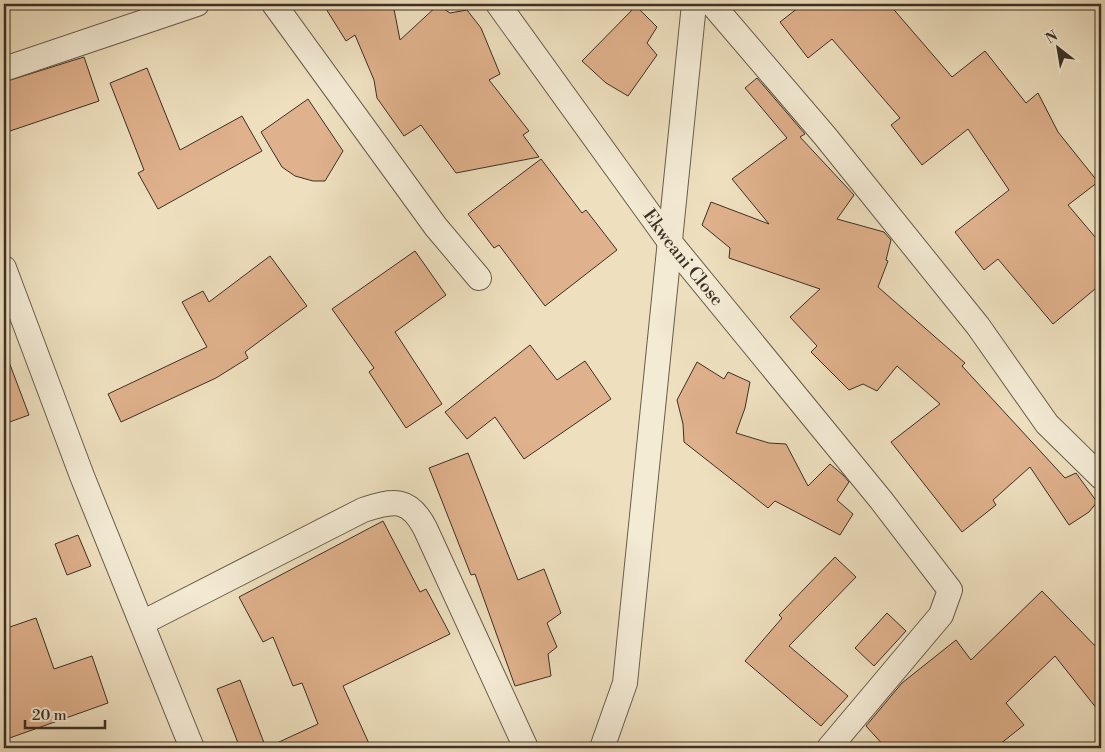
<svg xmlns="http://www.w3.org/2000/svg" width="1105" height="752" viewBox="0 0 1105 752" font-family="'Libre Bodoni',serif">
	<style>
		.building { fill: #dfb18c; stroke: #3c3026 }
		.lines { fill: none; stroke-linecap: round; stroke-linejoin: round }
		.minor-casing { stroke: #685c4c; stroke-width: 26 }
		.minor { stroke: #f4ebd5; stroke-width: 24 }
		.labels { text-anchor: middle; stroke-width: 5; stroke-linejoin: round; paint-order: stroke }
		.street-label { font-size: 18px; fill: #3c3026; stroke: #f4ebd5 }
	</style>
	<rect width="100%" height="100%" fill="#eee0bf"/>
	<filter id="stains"><feTurbulence type="fractalNoise" baseFrequency=".004" numOctaves="4"/><feColorMatrix values="0 0 0 0 .2 0 0 0 0 .09 0 0 0 0 .02 0 0 0 .5 -.17"/></filter>
	<radialGradient id="worn" r=".72"><stop offset=".6" stop-color="#630" stop-opacity="0"/><stop offset="1" stop-color="#630" stop-opacity=".3"/></radialGradient>
	<g class="building">
		<path d="M323 4H393L400 40 438 5 450 13 467 10 481 28 500 74 489 80 529 131 523 135 539 157 456 173 421 125 404 136 377 98 374 80 355 35 346 41Z"/>
		<path d="M803 4H889L952 77 985 51 1026 103 1038 93 1058 132 1098 182 1068 205 1101 244V284L1053 324 998 259 984 270 955 232 1009 190 968 129 922 165 891 125 900 118 832 39 808 58 780 22Z"/>
		<path d="M636 6 657 27 647 43 657 55 628 96 606 83 582 61Z"/>
		<path d="M84 57 99 101 4 133V82Z"/>
		<path d="M147 68 180 150 242 116 262 151 158 209 138 173 144 170 110 83Z"/>
		<path d="M757 78 805 134 800 137 854 195 837 219 884 232 891 240 886 260 888 261 878 287 965 363 962 366 1065 478 1076 473 1097 502 1089 512 1069 525 1030 467 993 500 996 505 962 532 891 442 940 404 897 366 877 391 863 384 849 390 811 352 817 346 790 317 820 289 729 258 730 248 702 225 711 202 769 224 732 179 787 138 745 88Z"/>
		<path d="M308 99 343 151 325 181H313L295 176 282 167 261 132Z"/>
		<path d="M541 159 582 213 586 210 617 250 545 306 499 245 494 248 468 214Z"/>
		<path d="M415 251 446 295 395 332 442 404 406 428 369 372 374 368 332 309Z"/>
		<path d="M270 256 307 306 245 352 248 358 216 378 121 422 108 394 207 347 182 302 203 291 209 302Z"/>
		<path d="M530 345 557 380 585 361 611 399 524 459 495 417 467 439 445 412Z"/>
		<path d="M6 354 29 415 4 424V355Z"/>
		<path d="M697 362 724 379 728 372 750 382 745 408 736 433 769 443 786 444 808 486 830 464 843 475 849 482 837 500 853 514 840 535 775 501 768 508 684 442 683 424 677 400Z"/>
		<path d="M468 453 518 580 544 569 561 613 547 623 557 647 548 654 551 676 515 686 475 574 471 575 429 468Z"/>
		<path d="M383 521 420 592 426 589 450 634 343 686 371 748H240L217 689 240 680 266 748 318 724 302 683 293 686 273 637 263 642 239 597Z"/>
		<path d="M78 535 91 566 67 575 55 544Z"/>
		<path d="M835 557 856 577 789 646 848 696 821 726 745 661 782 618 779 615Z"/>
		<path d="M1042 591 1101 652V714L1055 656 1006 703 1024 725 995 748H886L866 726 902 683 956 640 971 660Z"/>
		<path d="M887 613 906 631 874 666 855 648Z"/>
		<path d="M36 618 54 669 92 656 108 703 4 740V629Z"/>
	</g>
	<g class="lines">
		<defs>
			<g id="minor">
				<path d="M274 4 436 227 479 278"/>
				<path id="s1" d="M498 4 669 241 881 500 950 590 941 615 829 748"/>
				<path d="M712 4 825 136 978 326 1047 424 1101 477"/>
				<path d="M4 69 197 4"/>
				<path d="M4 268 82 476 192 748"/>
				<path d="M142 623 363 510C393 500 409 497 425 528L526 748"/>
				<path d="M602 748 625 683 694 4"/>
			</g>
		</defs>
		<use href="#minor" class="minor-casing"/>
		<use href="#minor" class="minor"/>
	</g>
	<g class="labels">
		<g class="street-label">
			<text dy="6" stroke="none"><textPath href="#s1" startOffset="314">Ekweani Close</textPath></text>
		</g>
	</g>
	<rect width="1105" height="752" fill="none" stroke="#eee0bf" stroke-width="20"/>
	<rect x="5" y="5" width="1095" height="742" fill="none" stroke="#3c3026" stroke-width="2.5"/>
	<rect x="10" y="10" width="1085" height="732" fill="none" stroke="#3c3026"/>
	<g transform="translate(1058 48) rotate(329)" stroke="#f4ebd5" stroke-width="4" paint-order="stroke">
	<path d="M0-4L9 19L0 12L-9 19Z" fill="#3c3026"/>
	<text y="-8" font-size="14" font-weight="bold" text-anchor="middle" fill="#3c3026">N</text>
	</g>
	<path d="M25 720v8h80v-8" fill="none" stroke="#3c3026" stroke-width="2.5"/>
	<text x="32" y="720" font-size="15" fill="#3c3026" stroke="#f4ebd5" stroke-width="4" paint-order="stroke">20 m</text>
	<rect width="100%" height="100%" filter="url(#stains)"/>
	<rect width="100%" height="100%" fill="url(#worn)"/>
</svg>
